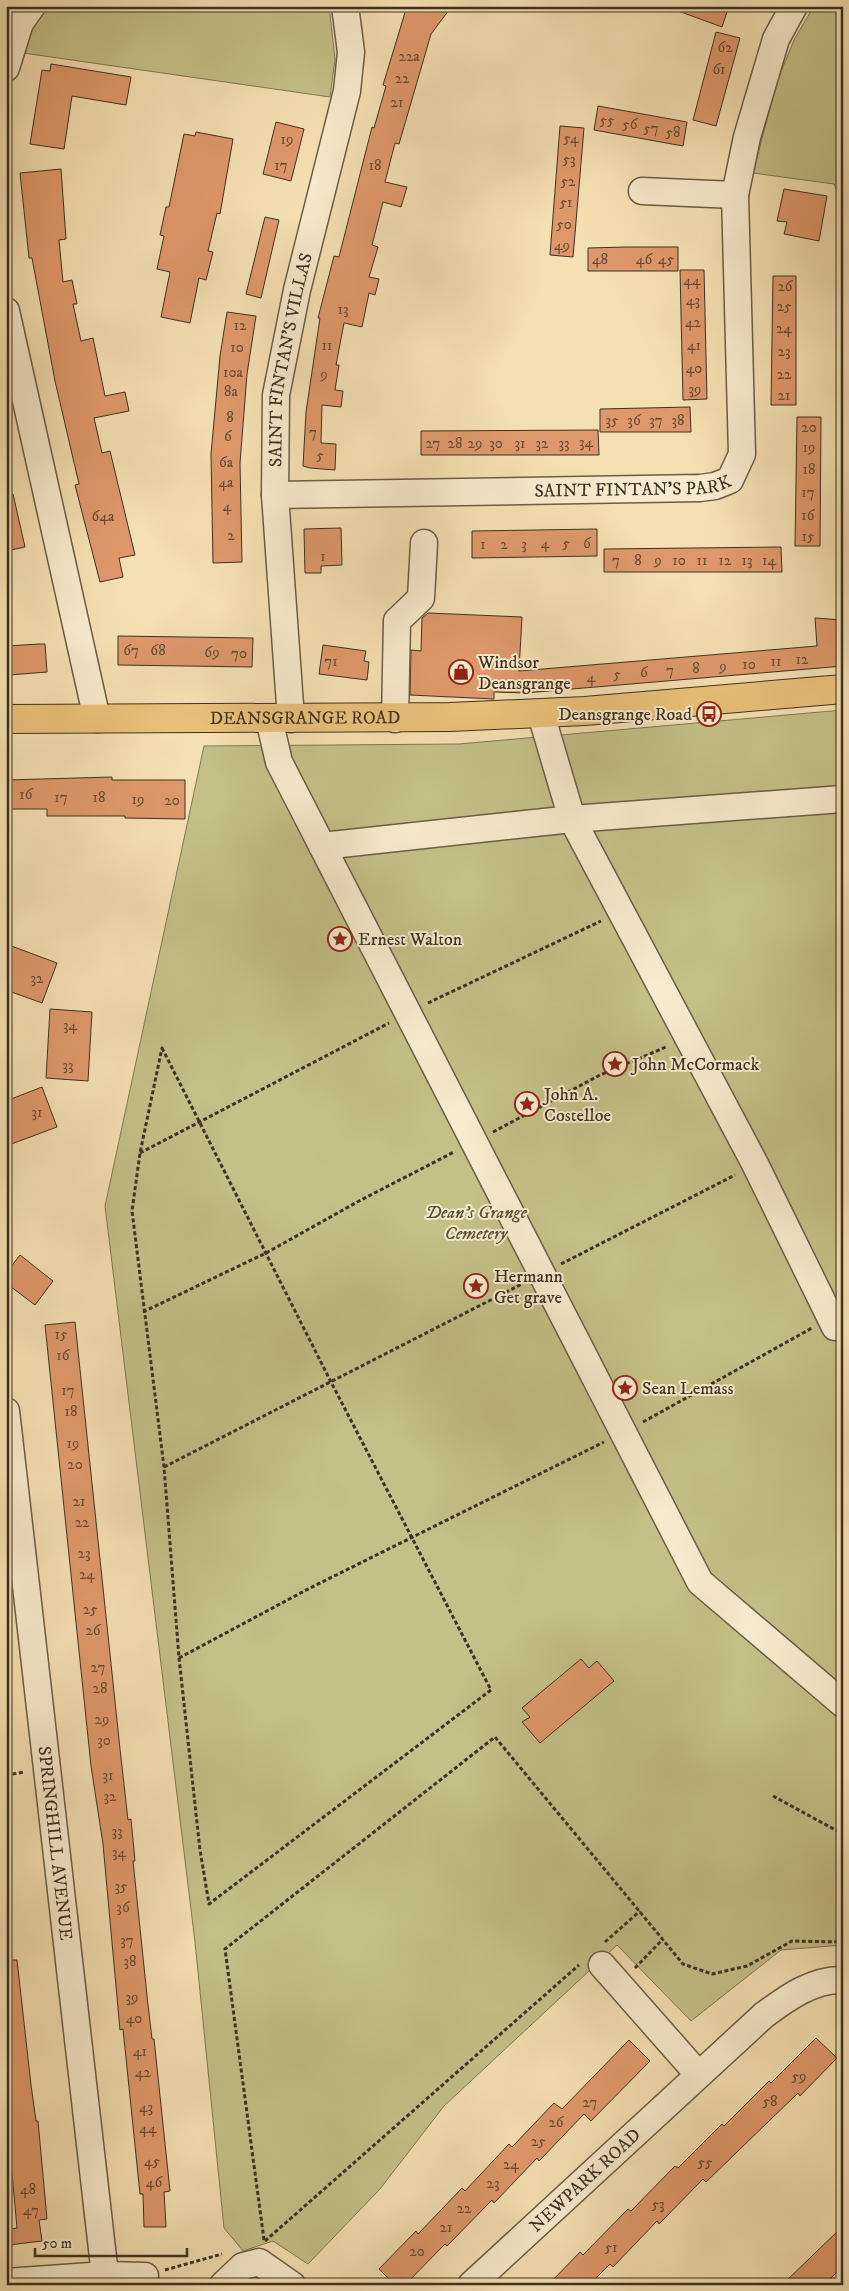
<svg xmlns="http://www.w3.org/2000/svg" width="849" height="2291" viewBox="0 0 849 2291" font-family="'IM FELL DW Pica',serif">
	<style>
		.green { fill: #c4c087; stroke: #807856 }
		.building { fill: #df986b; stroke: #3c3124 }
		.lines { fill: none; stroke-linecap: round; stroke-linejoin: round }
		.minor-casing { stroke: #6a5d48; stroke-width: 29 }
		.major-casing { stroke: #3c3124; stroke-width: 30 }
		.path { stroke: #3c3124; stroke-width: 3; stroke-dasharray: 4 2.5; stroke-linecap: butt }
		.minor { stroke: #f8ebcd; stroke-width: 26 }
		.major { stroke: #eac079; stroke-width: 28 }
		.labels { text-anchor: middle; stroke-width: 4; stroke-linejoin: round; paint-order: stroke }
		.number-label { font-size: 15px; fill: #654b36 }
		.street-label { font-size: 18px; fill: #3c3124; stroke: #f8ebcd }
		.poi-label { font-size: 18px; fill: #3c3124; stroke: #f8ebcd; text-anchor: start }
		.park-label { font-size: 18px; font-style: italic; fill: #574e38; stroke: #f8ebcd }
	</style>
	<rect width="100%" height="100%" fill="#f5e0b2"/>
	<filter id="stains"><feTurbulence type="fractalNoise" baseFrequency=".004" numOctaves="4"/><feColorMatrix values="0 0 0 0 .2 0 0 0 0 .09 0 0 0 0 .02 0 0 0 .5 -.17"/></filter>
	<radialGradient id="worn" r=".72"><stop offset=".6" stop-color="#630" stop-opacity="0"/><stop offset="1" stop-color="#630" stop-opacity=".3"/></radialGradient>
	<g class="green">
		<path d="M37 6H329L335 59 330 97 16 52Z"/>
		<path d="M814 6H843V203L834 184 753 173 777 81 795 38Z"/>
		<path d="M843 710V1945L781 1950 691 2021 617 1945 444 2106 380 2189 308 2264 273 2241 243 2251 224 2228 195 1942 105 1206 204 746 459 744Z"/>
	</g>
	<g class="building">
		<path d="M407 6H452L431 34 399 144 395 143 385 182 407 187 401 207 383 202 372 245 378 247 369 277 379 279 375 295 369 293 362 327 344 323 336 365H339L335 390 343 391 341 407 322 405 321 443 336 444 335 470 310 468 303 466 306 412 320 318H318L334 256 339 257 372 127 374 128 386 86 383 85Z"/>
		<path d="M671 6H729L722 27 670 8Z"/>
		<path d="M716 32 740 38 716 126 693 120Z"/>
		<path d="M51 64 131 77 126 105 72 96 64 149 30 144 42 70 50 71Z"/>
		<path d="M598 106 687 122 683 146 594 130Z"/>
		<path d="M276 122 304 129 291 181 263 174Z"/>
		<path d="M560 126 584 128 573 257 550 255Z"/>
		<path d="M196 132 233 139 220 214 217 213 208 251 213 252 206 280 199 278 190 323 161 317 170 272 157 269 164 236 160 235 166 207H169L184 134 195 136Z"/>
		<path d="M61 169 66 239 59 240 63 282 72 280 77 304H73L81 341 93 338 105 396 125 392 129 411 94 418 102 453 110 451 135 555 119 558 123 577 100 582 75 485 79 484 55 381 32 258H29L20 173Z"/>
		<path d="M784 189 827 196 819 241 784 234 787 222 777 221Z"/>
		<path d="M265 217 279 220 261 298 246 294Z"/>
		<path d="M626 247H678V271H588V248Z"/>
		<path d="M680 270H704L707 399 683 400Z"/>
		<path d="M773 276H796V405H771Z"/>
		<path d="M227 312 256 316 247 374 240 463 242 562 213 563 211 454 220 356Z"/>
		<path d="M690 407 691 432H600V409Z"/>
		<path d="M797 417H821L820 546H795Z"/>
		<path d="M598 430 599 455H421V431Z"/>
		<path d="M13 494 25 547 6 551V495Z"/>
		<path d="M341 528 342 565 321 566V573H305L304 529Z"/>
		<path d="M597 529V556L472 558V531Z"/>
		<path d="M781 547 782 572H604V549Z"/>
		<path d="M428 613 522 617 519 671 817 646 815 618 843 620V666L525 693 494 692V699L410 695 411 650 421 651 422 618Z"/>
		<path d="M118 636 253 638 252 667 118 665Z"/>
		<path d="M40 644H45L47 672 9 675 6 646Z"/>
		<path d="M323 645 366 651 364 661 369 662 367 680 319 674Z"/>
		<path d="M112 777V780H185V819L125 818V816H47V809H6V780Z"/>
		<path d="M6 944 57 963 42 1003 6 990Z"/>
		<path d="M50 1009 92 1012 88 1081 46 1078Z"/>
		<path d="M42 1087 57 1127 6 1146V1101Z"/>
		<path d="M20 1255 53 1281 35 1305 6 1283V1273Z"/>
		<path d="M75 1322 120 1749 128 1820 131 1819 135 1861H133L148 2005 152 2039H154L170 2191 164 2192 166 2227H144L143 2194H140L123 2029 120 2030 103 1844 91 1766 45 1325Z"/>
		<path d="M581 1659 589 1668 597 1661 614 1681 540 1743 522 1722 530 1717 522 1708Z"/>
		<path d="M6 1960H17L31 2085 36 2121H38L47 2219 39 2220 42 2241 8 2245 6 2230 17 2228 6 2108Z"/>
		<path d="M816 2038 837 2058 800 2096 798 2093 706 2182 703 2179 659 2224 657 2221 613 2267 610 2264 589 2285H548L580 2252 583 2255 628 2209 631 2211 675 2166 678 2168 722 2124 724 2126 769 2081 771 2083Z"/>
		<path d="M629 2040 650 2061 591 2121 584 2114 539 2161 537 2158 494 2203 492 2200 447 2246 445 2244 405 2285H395L379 2269 416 2231 418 2234 462 2188 465 2191 509 2144 512 2147 554 2103 562 2109Z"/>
		<path d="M843 2226V2266L824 2285H782Z"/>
	</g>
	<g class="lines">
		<defs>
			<g id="minor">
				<path d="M6 68 20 23 32 6"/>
				<path d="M642 191 735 195"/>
				<path d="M6 311 97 719"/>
				<path id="s1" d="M275 495 700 488 715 486 730 480 742 454 735 195 747 137 776 39 794 6"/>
				<path d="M541 714 572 819 755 1164 835 1327 843 1320"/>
				<path d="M269 719 279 762 700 1582 843 1704"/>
				<path id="s2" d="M291 719 275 495 276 395 297 290 347 91 351 52 345 6"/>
				<path d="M395 719 397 621 421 598 424 543"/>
				<path d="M322 846 572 819 843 799"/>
				<path id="s3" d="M6 1411 105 2275"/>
				<path d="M602 1965 698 2074"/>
				<path d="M6 2282 105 2275 145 2276"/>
				<path d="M223 2285 243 2266 259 2262 292 2285"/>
				<path id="s4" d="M471 2285 764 2015C787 1998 813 1979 843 1980"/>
			</g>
			<g id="major">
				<path id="s5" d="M6 719 450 717 585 711 843 689"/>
			</g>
		</defs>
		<use href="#minor" class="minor-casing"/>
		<use href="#major" class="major-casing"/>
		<g class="path">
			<path d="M428 1003 601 921"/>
			<path d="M162 1048 331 1382 491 1690 209 1904 200 1850 179 1658 164 1467 132 1211 140 1153Z"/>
			<path d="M493 1132 600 1075 666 1047"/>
			<path d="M140 1153 389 1023"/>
			<path d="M561 1264 735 1175"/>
			<path d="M143 1312 266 1253 359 1201 454 1152"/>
			<path d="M643 1422 812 1328"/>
			<path d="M164 1467 522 1284"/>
			<path d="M179 1658 310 1588 604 1442"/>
			<path d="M6 1775 25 1772"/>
			<path d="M773 1796 843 1834"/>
			<path d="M605 1942 640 1911"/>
			<path d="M635 1968 663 1939"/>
			<path d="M264 2240 225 1949 495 1737 683 1964 712 1974 747 1966 792 1941 843 1942"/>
			<path d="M265 2241 579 1965"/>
			<path d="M165 2270 222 2254"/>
		</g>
		<use href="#minor" class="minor"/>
		<use href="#major" class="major"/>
	</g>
	<defs>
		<symbol id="shop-ring" viewBox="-11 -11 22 22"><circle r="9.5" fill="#f8ebcd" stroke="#8f2418" stroke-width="1.5"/><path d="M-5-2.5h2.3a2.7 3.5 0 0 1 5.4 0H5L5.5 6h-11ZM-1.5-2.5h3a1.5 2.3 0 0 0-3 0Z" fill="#8f2418"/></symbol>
		<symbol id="bus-ring" viewBox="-11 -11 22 22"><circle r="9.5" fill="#f8ebcd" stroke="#8f2418" stroke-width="1.5"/><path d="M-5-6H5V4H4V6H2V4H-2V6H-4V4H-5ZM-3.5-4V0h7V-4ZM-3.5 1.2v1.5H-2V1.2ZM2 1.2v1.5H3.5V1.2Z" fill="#8f2418"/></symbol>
		<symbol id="sight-ring" viewBox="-11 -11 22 22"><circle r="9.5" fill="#f8ebcd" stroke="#8f2418" stroke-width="1.5"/><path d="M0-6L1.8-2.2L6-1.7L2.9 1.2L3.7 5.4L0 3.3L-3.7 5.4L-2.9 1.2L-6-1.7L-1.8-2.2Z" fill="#8f2418"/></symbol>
	</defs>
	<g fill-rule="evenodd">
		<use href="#shop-ring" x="447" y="658" width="28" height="28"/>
		<use href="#bus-ring" x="695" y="700" width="28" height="28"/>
		<use href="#sight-ring" x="326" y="925" width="28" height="28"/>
		<use href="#sight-ring" x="601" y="1050" width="28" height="28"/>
		<use href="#sight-ring" x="513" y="1090" width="28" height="28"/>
		<use href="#sight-ring" x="462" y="1272" width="28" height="28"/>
		<use href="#sight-ring" x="611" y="1374" width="28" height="28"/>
	</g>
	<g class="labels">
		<g class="number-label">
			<text x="725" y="52">62</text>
			<text x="409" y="61">22a</text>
			<text x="719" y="74">61</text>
			<text x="402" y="83">22</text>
			<text x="397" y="107">21</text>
			<text x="607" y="125">55</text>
			<text x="630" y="129">56</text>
			<text x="651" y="133">57</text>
			<text x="673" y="137">58</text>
			<text x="571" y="143">54</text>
			<text x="287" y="144">19</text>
			<text x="569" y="164">53</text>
			<text x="281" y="170">17</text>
			<text x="375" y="170">18</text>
			<text x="568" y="186">52</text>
			<text x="566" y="207">51</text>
			<text x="564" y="229">50</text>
			<text x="562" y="250">49</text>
			<text x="600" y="264">48</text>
			<text x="644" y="264">46</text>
			<text x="666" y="264">45</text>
			<text x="692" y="285">44</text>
			<text x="785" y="291">26</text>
			<text x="693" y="305">43</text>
			<text x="784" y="311">25</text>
			<text x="343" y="314">13</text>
			<text x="693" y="327">42</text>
			<text x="240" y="330">12</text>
			<text x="784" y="333">24</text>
			<text x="327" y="350">11</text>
			<text x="694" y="350">41</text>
			<text x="237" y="352">10</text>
			<text x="784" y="356">23</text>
			<text x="694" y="373">40</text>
			<text x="233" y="377">10a</text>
			<text x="324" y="379">9</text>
			<text x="784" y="379">22</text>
			<text x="695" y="394">39</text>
			<text x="231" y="396">8a</text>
			<text x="784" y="400">21</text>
			<text x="230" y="422">8</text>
			<text x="612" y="425">35</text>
			<text x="634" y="425">36</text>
			<text x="656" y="425">37</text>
			<text x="678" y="425">38</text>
			<text x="809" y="432">20</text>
			<text x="313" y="437">7</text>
			<text x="228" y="441">6</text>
			<text x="586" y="447">34</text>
			<text x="433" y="448">27</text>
			<text x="455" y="448">28</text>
			<text x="475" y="448">29</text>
			<text x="496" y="448">30</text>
			<text x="520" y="448">31</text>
			<text x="542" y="448">32</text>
			<text x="564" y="448">33</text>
			<text x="809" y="452">19</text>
			<text x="320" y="460">5</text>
			<text x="226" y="467">6a</text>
			<text x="809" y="474">18</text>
			<text x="226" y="487">4a</text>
			<text x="808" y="497">17</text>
			<text x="227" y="511">4</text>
			<text x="808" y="520">16</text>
			<text x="103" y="521">64a</text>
			<text x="231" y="540">2</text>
			<text x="808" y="541">15</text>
			<text x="545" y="548">4</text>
			<text x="566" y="548">5</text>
			<text x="587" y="548">6</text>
			<text x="483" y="549">1</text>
			<text x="504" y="549">2</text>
			<text x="524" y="549">3</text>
			<text x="323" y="561">1</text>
			<text x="616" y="565">7</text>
			<text x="638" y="565">8</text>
			<text x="658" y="565">9</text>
			<text x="679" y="565">10</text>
			<text x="702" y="565">11</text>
			<text x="725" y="565">12</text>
			<text x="747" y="565">13</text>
			<text x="769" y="565">14</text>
			<text x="131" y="655">67</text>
			<text x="158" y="655">68</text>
			<text x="212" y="657">69</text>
			<text x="239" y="658">70</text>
			<text x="802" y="664">12</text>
			<text x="331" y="666">71</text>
			<text x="776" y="666">11</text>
			<text x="749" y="669">10</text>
			<text x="723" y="671">9</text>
			<text x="696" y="673">8</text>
			<text x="670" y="675">7</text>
			<text x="644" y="677">6</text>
			<text x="617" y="679">5</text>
			<text x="591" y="682">4</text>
			<text x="26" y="799">16</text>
			<text x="61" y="802">17</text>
			<text x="99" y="802">18</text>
			<text x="138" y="804">19</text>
			<text x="172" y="805">20</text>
			<text x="37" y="983">32</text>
			<text x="70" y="1030">34</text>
			<text x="68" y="1070">33</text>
			<text x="37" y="1117">31</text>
			<text x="61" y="1339">15</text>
			<text x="63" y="1360">16</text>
			<text x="68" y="1395">17</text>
			<text x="71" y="1416">18</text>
			<text x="73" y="1448">19</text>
			<text x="75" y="1469">20</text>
			<text x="79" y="1506">21</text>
			<text x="82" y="1527">22</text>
			<text x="84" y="1558">23</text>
			<text x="87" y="1579">24</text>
			<text x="90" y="1614">25</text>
			<text x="93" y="1635">26</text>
			<text x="98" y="1672">27</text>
			<text x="100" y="1693">28</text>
			<text x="102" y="1724">29</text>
			<text x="104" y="1745">30</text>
			<text x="108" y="1780">31</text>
			<text x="110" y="1801">32</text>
			<text x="117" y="1836">33</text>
			<text x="119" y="1857">34</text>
			<text x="121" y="1891">35</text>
			<text x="123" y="1912">36</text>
			<text x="127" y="1945">37</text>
			<text x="130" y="1966">38</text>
			<text x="132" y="2002">39</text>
			<text x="134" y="2023">40</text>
			<text x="140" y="2056">41</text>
			<text x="143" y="2077">42</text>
			<text x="799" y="2081">59</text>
			<text x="770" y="2106">58</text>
			<text x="590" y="2107">27</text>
			<text x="146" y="2112">43</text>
			<text x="556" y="2127">26</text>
			<text x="148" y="2133">44</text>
			<text x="538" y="2146">25</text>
			<text x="152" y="2166">45</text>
			<text x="705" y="2167">55</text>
			<text x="511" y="2169">24</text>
			<text x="154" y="2187">46</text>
			<text x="493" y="2188">23</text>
			<text x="28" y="2194">48</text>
			<text x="658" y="2209">53</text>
			<text x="464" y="2213">22</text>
			<text x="31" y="2215">47</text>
			<text x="446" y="2232">21</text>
			<text x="611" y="2252">51</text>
			<text x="417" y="2256">20</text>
		</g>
		<g class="street-label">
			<text dy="6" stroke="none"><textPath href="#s2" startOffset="361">SAINT FINTAN'S VILLAS</textPath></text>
			<text dy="6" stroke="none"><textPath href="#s1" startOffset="358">SAINT FINTAN'S PARK</textPath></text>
			<text dy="6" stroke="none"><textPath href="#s5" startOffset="299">DEANSGRANGE ROAD</textPath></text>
			<text dy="6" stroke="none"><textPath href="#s3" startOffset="435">SPRINGHILL AVENUE</textPath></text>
			<text dy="6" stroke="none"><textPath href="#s4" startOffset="155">NEWPARK ROAD</textPath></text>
		</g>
		<g class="poi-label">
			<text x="478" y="668">Windsor<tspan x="478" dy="21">Deansgrange</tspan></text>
			<text x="692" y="720" text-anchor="end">Deansgrange Road</text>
			<text x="358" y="945">Ernest Walton</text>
			<text x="632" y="1070">John McCormack</text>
			<text x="544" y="1100">John A.<tspan x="544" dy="21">Costelloe</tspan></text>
			<text x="494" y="1282">Hermann<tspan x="494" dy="21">Get grave</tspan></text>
			<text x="642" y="1394">Sean Lemass</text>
		</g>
		<g class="park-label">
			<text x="476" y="1218">Dean's Grange<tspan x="476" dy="21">Cemetery</tspan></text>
		</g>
	</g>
	<rect width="849" height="2291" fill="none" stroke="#f5e0b2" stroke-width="25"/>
	<rect x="8" y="8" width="834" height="2276" fill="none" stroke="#3c3124" stroke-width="2.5"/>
	<rect x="12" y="12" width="824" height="2266" fill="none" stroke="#3c3124"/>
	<path d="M35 2248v8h152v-8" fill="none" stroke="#3c3124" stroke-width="2.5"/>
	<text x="42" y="2248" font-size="15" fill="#3c3124" stroke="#f8ebcd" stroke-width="4" paint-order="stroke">50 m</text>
	<rect width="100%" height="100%" filter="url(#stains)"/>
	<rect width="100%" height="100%" fill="url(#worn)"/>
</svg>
